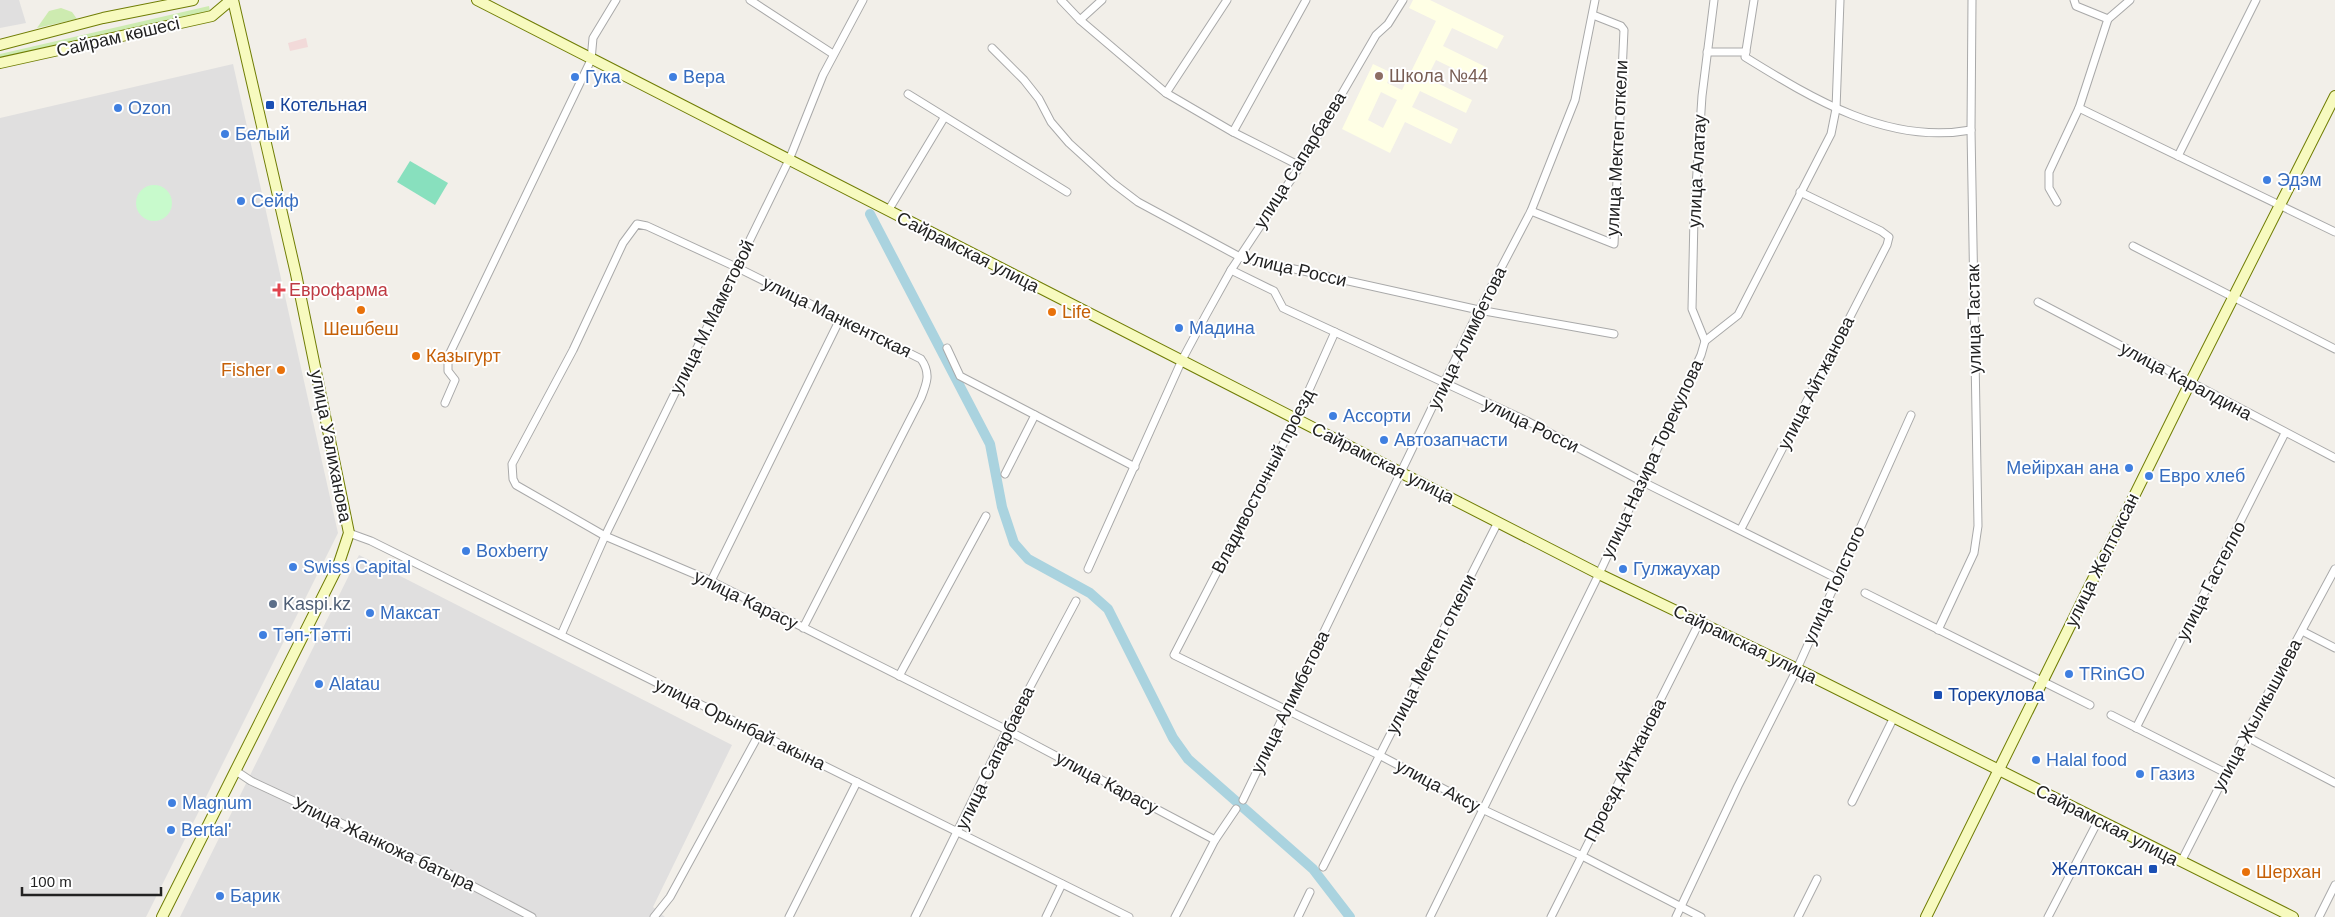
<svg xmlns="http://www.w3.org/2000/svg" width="2335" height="917" viewBox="0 0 2335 917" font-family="Helvetica,sans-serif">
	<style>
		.residential { fill: #e0dfdf }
		.commercial { fill: #f2dad9 }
		.education { fill: #ffffe5; fill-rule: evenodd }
		.grass { fill: #cdebb0 }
		.park { fill: #c8facc }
		.pitch { fill: #88e0be }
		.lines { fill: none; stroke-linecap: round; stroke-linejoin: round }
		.canal { stroke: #aad3df; stroke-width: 10 }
		.street-casing { stroke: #a9a9a9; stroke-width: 9 }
		.secondary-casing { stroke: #707d05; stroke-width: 12 }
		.street { stroke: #fff; stroke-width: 7 }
		.secondary { stroke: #f7fabf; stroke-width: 10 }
		.education-dot { fill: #8d6e63; stroke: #fff; stroke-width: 2 }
		.shop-dot { fill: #3f7fe0; stroke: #fff; stroke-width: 2 }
		.transit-dot { fill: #1a4fb4; stroke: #fff; stroke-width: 2 }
		.health-dot { fill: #e0444e; stroke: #fff; stroke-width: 2 }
		.food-dot { fill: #e8710a; stroke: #fff; stroke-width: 2 }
		.service-dot { fill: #5c6f8a; stroke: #fff; stroke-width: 2 }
		.labels { text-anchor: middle; stroke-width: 4; stroke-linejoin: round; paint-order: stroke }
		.street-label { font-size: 18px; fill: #222; stroke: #fff }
		.education-label { font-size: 18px; fill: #785e54; stroke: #fff; text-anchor: start }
		.shop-label { font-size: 18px; fill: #366cbe; stroke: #fff; text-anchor: start }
		.transit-label { font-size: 18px; fill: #164399; stroke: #fff; text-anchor: start }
		.health-label { font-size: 18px; fill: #be3a42; stroke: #fff; text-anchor: start }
		.food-label { font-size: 18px; fill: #c56008; stroke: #fff; text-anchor: start }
		.service-label { font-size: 18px; fill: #4e5e75; stroke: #fff; text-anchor: start }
	</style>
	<rect width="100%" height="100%" fill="#f2efe9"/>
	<g class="residential">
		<path d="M0 0H19L26 23 0 28Z"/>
		<path d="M233 64 338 533 146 917H0V118Z"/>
		<path d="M359 555 732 745 653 907 665 917H180Z"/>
	</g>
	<path class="commercial" d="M306 38 308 47 290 51 288 43Z"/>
	<path class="education" d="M1413 0H1430L1504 36 1497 49 1452 28 1443 46 1488 68 1481 82 1436 60 1427 78 1472 100 1466 113 1420 91 1412 107 1458 129 1451 144 1405 122 1390 153 1342 129 1373 64 1392 73 1387 83 1402 90 1436 21 1409 8ZM1381 92 1397 100 1383 128 1368 120Z"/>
	<g class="grass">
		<path d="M209 6 210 11 0 58V54Z"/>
		<path d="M61 8 72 12 77 19 37 28 49 11Z"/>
	</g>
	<circle class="park" cx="154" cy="203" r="18"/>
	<path class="pitch" d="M410 161 448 183 435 205 397 182Z"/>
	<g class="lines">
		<path class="canal" d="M870 214 990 444 1002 507 1014 543 1028 559 1090 593 1108 609 1173 738 1188 759 1313 869 1350 917"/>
		<defs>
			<g id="street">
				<path d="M750 0 833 54"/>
				<path d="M1061 0 1080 20 1166 93 1233 132 1300 166"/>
				<path d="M1754 0 1745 57C1813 99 1888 145 1971 130"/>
				<path d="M2074 0 2076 6 2108 19"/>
				<path d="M1080 20 1102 0"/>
				<path d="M992 48 1024 80 1039 99 1051 122 1069 143 1113 183 1138 202 1240 257 1479 310 1614 334"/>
				<path d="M1707 52H1746"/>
				<path d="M1166 93 1227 0"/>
				<path d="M908 94 1067 192"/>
				<path d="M2079 108 2335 232"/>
				<path d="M1233 132 1306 0"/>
				<path d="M2178 156 2256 0"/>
				<path d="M2057 202 2049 188V172L2079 108 2108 19 2130 0"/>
				<path d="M888 211 944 118"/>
				<path d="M1531 211 1614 244 1624 30 1621 26 1593 15"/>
				<path d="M2133 246 2335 349"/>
				<path d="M1231 270 1274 291 1283 308 1527 421 1643 482 1836 578"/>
				<path d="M2038 302 2335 458"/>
				<path d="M1335 332 1296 419 1174 655 1379 755 1482 809 1582 856 1701 917"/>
				<path d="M1705 341 1692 309 1694 217 1702 96 1714 0"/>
				<path d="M947 348 960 376 1135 467"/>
				<path d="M445 403 455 380 448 371V357L591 60 593 38 616 0"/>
				<path d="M1005 474 1035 415"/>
				<path d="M1741 529 1887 245 1889 237 1881 231 1800 192"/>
				<path d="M349 533 371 541 1129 917"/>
				<path d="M1088 569 1182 360 1206 315 1231 270 1300 166 1376 35 1388 24 1403 0"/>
				<path d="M711 581 840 319"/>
				<path d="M1865 593 2090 705"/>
				<path d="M803 628 921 398C927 383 931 373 921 359L736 267 647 226 637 224 623 243 573 350 512 464 513 479 516 485 605 536 711 581 1007 730 1215 840"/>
				<path d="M1938 630 1974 553 1978 526 1971 130 1972 0"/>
				<path d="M2302 631 2335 648"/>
				<path d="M561 635 605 536 789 160 823 75 863 0"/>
				<path d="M899 676 986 516"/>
				<path d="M2111 715 2226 773"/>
				<path d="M2136 728 2285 433"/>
				<path d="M2245 736 2335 783"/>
				<path d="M236 771 251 781 448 873 532 917"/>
				<path d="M1243 800 1479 310 1531 211 1575 100 1595 0"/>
				<path d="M1852 802 1894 717"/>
				<path d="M2181 862 2245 736 2335 569"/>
				<path d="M1323 867 1498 522"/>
				<path d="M654 917 670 897 759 734"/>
				<path d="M789 917 857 782"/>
				<path d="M915 917 1007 730 1076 601"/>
				<path d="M1046 917 1062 884"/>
				<path d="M1175 917 1215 840 1236 809"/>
				<path d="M1298 917 1310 892"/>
				<path d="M1430 917 1599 574 1701 355 1705 341 1738 315 1831 134 1836 109 1840 0"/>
				<path d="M1551 917 1699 623"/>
				<path d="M1676 917 1738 786 1797 669 1911 415"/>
				<path d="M1798 917 1817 879"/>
				<path d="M2048 917 2098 821"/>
				<path d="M2319 917 2335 885"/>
			</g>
			<g id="secondary">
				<path d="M477 0 1599 574 1797 669 2293 917"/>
				<path d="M0 45 103 18 193 0"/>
				<path d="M0 63 212 16 231 0"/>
				<path d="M162 917 338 566 349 533 296 274 233 0"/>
				<path d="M1926 917 2190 383 2335 96"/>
			</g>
		</defs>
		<use href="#street" class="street-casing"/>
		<use href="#secondary" class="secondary-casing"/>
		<use href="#street" class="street"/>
		<use href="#secondary" class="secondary"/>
	</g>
	<circle class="education-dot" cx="1379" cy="76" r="5"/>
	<g class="shop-dot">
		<circle cx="575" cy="77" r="5"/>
		<circle cx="673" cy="77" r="5"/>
		<circle cx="118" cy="108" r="5"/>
		<circle cx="225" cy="134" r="5"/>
		<circle cx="2267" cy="180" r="5"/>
		<circle cx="241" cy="201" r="5"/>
		<circle cx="1179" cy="328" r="5"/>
		<circle cx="1333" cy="416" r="5"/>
		<circle cx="1384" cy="440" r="5"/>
		<circle cx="2129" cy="468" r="5"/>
		<circle cx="2149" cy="476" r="5"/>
		<circle cx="466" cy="551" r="5"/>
		<circle cx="293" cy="567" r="5"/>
		<circle cx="1623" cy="569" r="5"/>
		<circle cx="370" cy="613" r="5"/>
		<circle cx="263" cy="635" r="5"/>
		<circle cx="2069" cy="674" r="5"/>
		<circle cx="319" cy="684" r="5"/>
		<circle cx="2036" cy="760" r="5"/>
		<circle cx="2140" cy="774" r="5"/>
		<circle cx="172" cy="803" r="5"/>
		<circle cx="171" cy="830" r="5"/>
		<circle cx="220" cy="896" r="5"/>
	</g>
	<g class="transit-dot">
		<rect x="265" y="100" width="10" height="10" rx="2.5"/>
		<rect x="1933" y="690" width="10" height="10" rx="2.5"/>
		<rect x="2148" y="864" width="10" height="10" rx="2.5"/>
	</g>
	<path class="health-dot" d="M276.5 282.5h5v5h5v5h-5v5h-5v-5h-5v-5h5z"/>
	<g class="food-dot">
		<circle cx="361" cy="310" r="5"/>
		<circle cx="1052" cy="312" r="5"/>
		<circle cx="416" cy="356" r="5"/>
		<circle cx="281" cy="370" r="5"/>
		<circle cx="2246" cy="872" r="5"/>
	</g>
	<circle class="service-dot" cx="273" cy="604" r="5"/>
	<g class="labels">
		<g class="street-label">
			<text transform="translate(118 37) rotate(-13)" y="6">Сайрам көшесі</text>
			<text transform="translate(1617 148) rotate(-87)" y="6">улица Мектеп откели</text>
			<text transform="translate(1300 160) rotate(-58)" y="6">улица Сапарбаева</text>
			<text transform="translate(1697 171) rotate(-87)" y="6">улица Алатау</text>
			<text transform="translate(968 252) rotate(27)" y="6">Сайрамская улица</text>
			<text transform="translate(1295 269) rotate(13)" y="6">Улица Росси</text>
			<text transform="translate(712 317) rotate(-64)" y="6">улица М.Маметовой</text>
			<text transform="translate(837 317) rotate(26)" y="6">улица Манкентская</text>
			<text transform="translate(1974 319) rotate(-91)" y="6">улица Тастак</text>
			<text transform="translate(1467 338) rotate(-64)" y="6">улица Алимбетова</text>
			<text transform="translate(2186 381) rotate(28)" y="6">улица Каралдина</text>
			<text transform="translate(1816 383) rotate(-63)" y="6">улица Айтжанова</text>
			<text transform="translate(1531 425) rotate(26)" y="6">улица Росси</text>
			<text transform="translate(331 446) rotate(79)" y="6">улица Уалиханова</text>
			<text transform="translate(1652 459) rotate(-65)" y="6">улица Назира Торекулова</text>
			<text transform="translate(1383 463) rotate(27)" y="6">Сайрамская улица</text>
			<text transform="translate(1263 481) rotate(-63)" y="6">Владивосточный проезд</text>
			<text transform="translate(2102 560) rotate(-64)" y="6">улица Желтоксан</text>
			<text transform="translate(2211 581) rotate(-63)" y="6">улица Гастелло</text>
			<text transform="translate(1834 585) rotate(-66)" y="6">улица Толстого</text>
			<text transform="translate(746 600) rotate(26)" y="6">улица Карасу</text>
			<text transform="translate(1745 644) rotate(26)" y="6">Сайрамская улица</text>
			<text transform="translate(1431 654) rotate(-63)" y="6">улица Мектеп откели</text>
			<text transform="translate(1290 702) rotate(-64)" y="6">улица Алимбетова</text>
			<text transform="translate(2257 715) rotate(-62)" y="6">улица Жылкышиева</text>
			<text transform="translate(740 724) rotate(26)" y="6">улица Орынбай акына</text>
			<text transform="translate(995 758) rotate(-64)" y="6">улица Сапарбаева</text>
			<text transform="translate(1625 770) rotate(-63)" y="6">Проезд Айтжанова</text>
			<text transform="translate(1107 783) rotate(28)" y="6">улица Карасу</text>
			<text transform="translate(1438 786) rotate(28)" y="6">улица Аксу</text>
			<text transform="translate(2107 825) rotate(27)" y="6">Сайрамская улица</text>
			<text transform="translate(384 844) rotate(25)" y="6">Улица Жанкожа батыра</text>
		</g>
		<g class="education-label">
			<text x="1389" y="82">Школа №44</text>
		</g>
		<g class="shop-label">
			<text x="585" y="83">Гука</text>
			<text x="683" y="83">Вера</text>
			<text x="128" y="114">Ozon</text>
			<text x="235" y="140">Белый</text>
			<text x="2277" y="186">Эдэм</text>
			<text x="251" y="207">Сейф</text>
			<text x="1189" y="334">Мадина</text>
			<text x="1343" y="422">Ассорти</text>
			<text x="1394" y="446">Автозапчасти</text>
			<text x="2119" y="474" text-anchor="end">Мейірхан ана</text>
			<text x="2159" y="482">Евро хлеб</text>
			<text x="476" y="557">Boxberry</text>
			<text x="303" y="573">Swiss Capital</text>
			<text x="1633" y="575">Гулжаухар</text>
			<text x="380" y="619">Максат</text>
			<text x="273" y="641">Тәп-Тәтті</text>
			<text x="2079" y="680">TRinGO</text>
			<text x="329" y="690">Alatau</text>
			<text x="2046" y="766">Halal food</text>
			<text x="2150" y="780">Газиз</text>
			<text x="182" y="809">Magnum</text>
			<text x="181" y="836">Bertal'</text>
			<text x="230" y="902">Барик</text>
		</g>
		<g class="transit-label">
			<text x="280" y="111">Котельная</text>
			<text x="1948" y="701">Торекулова</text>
			<text x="2143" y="875" text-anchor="end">Желтоксан</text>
		</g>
		<g class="health-label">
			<text x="289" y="296">Еврофарма</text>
		</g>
		<g class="food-label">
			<text x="1062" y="318">Life</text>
			<text x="361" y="335" text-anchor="middle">Шешбеш</text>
			<text x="426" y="362">Казыгурт</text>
			<text x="271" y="376" text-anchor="end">Fisher</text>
			<text x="2256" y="878">Шерхан</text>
		</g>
		<g class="service-label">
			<text x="283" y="610">Kaspi.kz</text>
		</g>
	</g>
	<path d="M22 887v8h139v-8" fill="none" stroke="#222222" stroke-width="2.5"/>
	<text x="30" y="887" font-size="15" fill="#222222" stroke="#ffffff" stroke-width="4" paint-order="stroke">100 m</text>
</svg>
